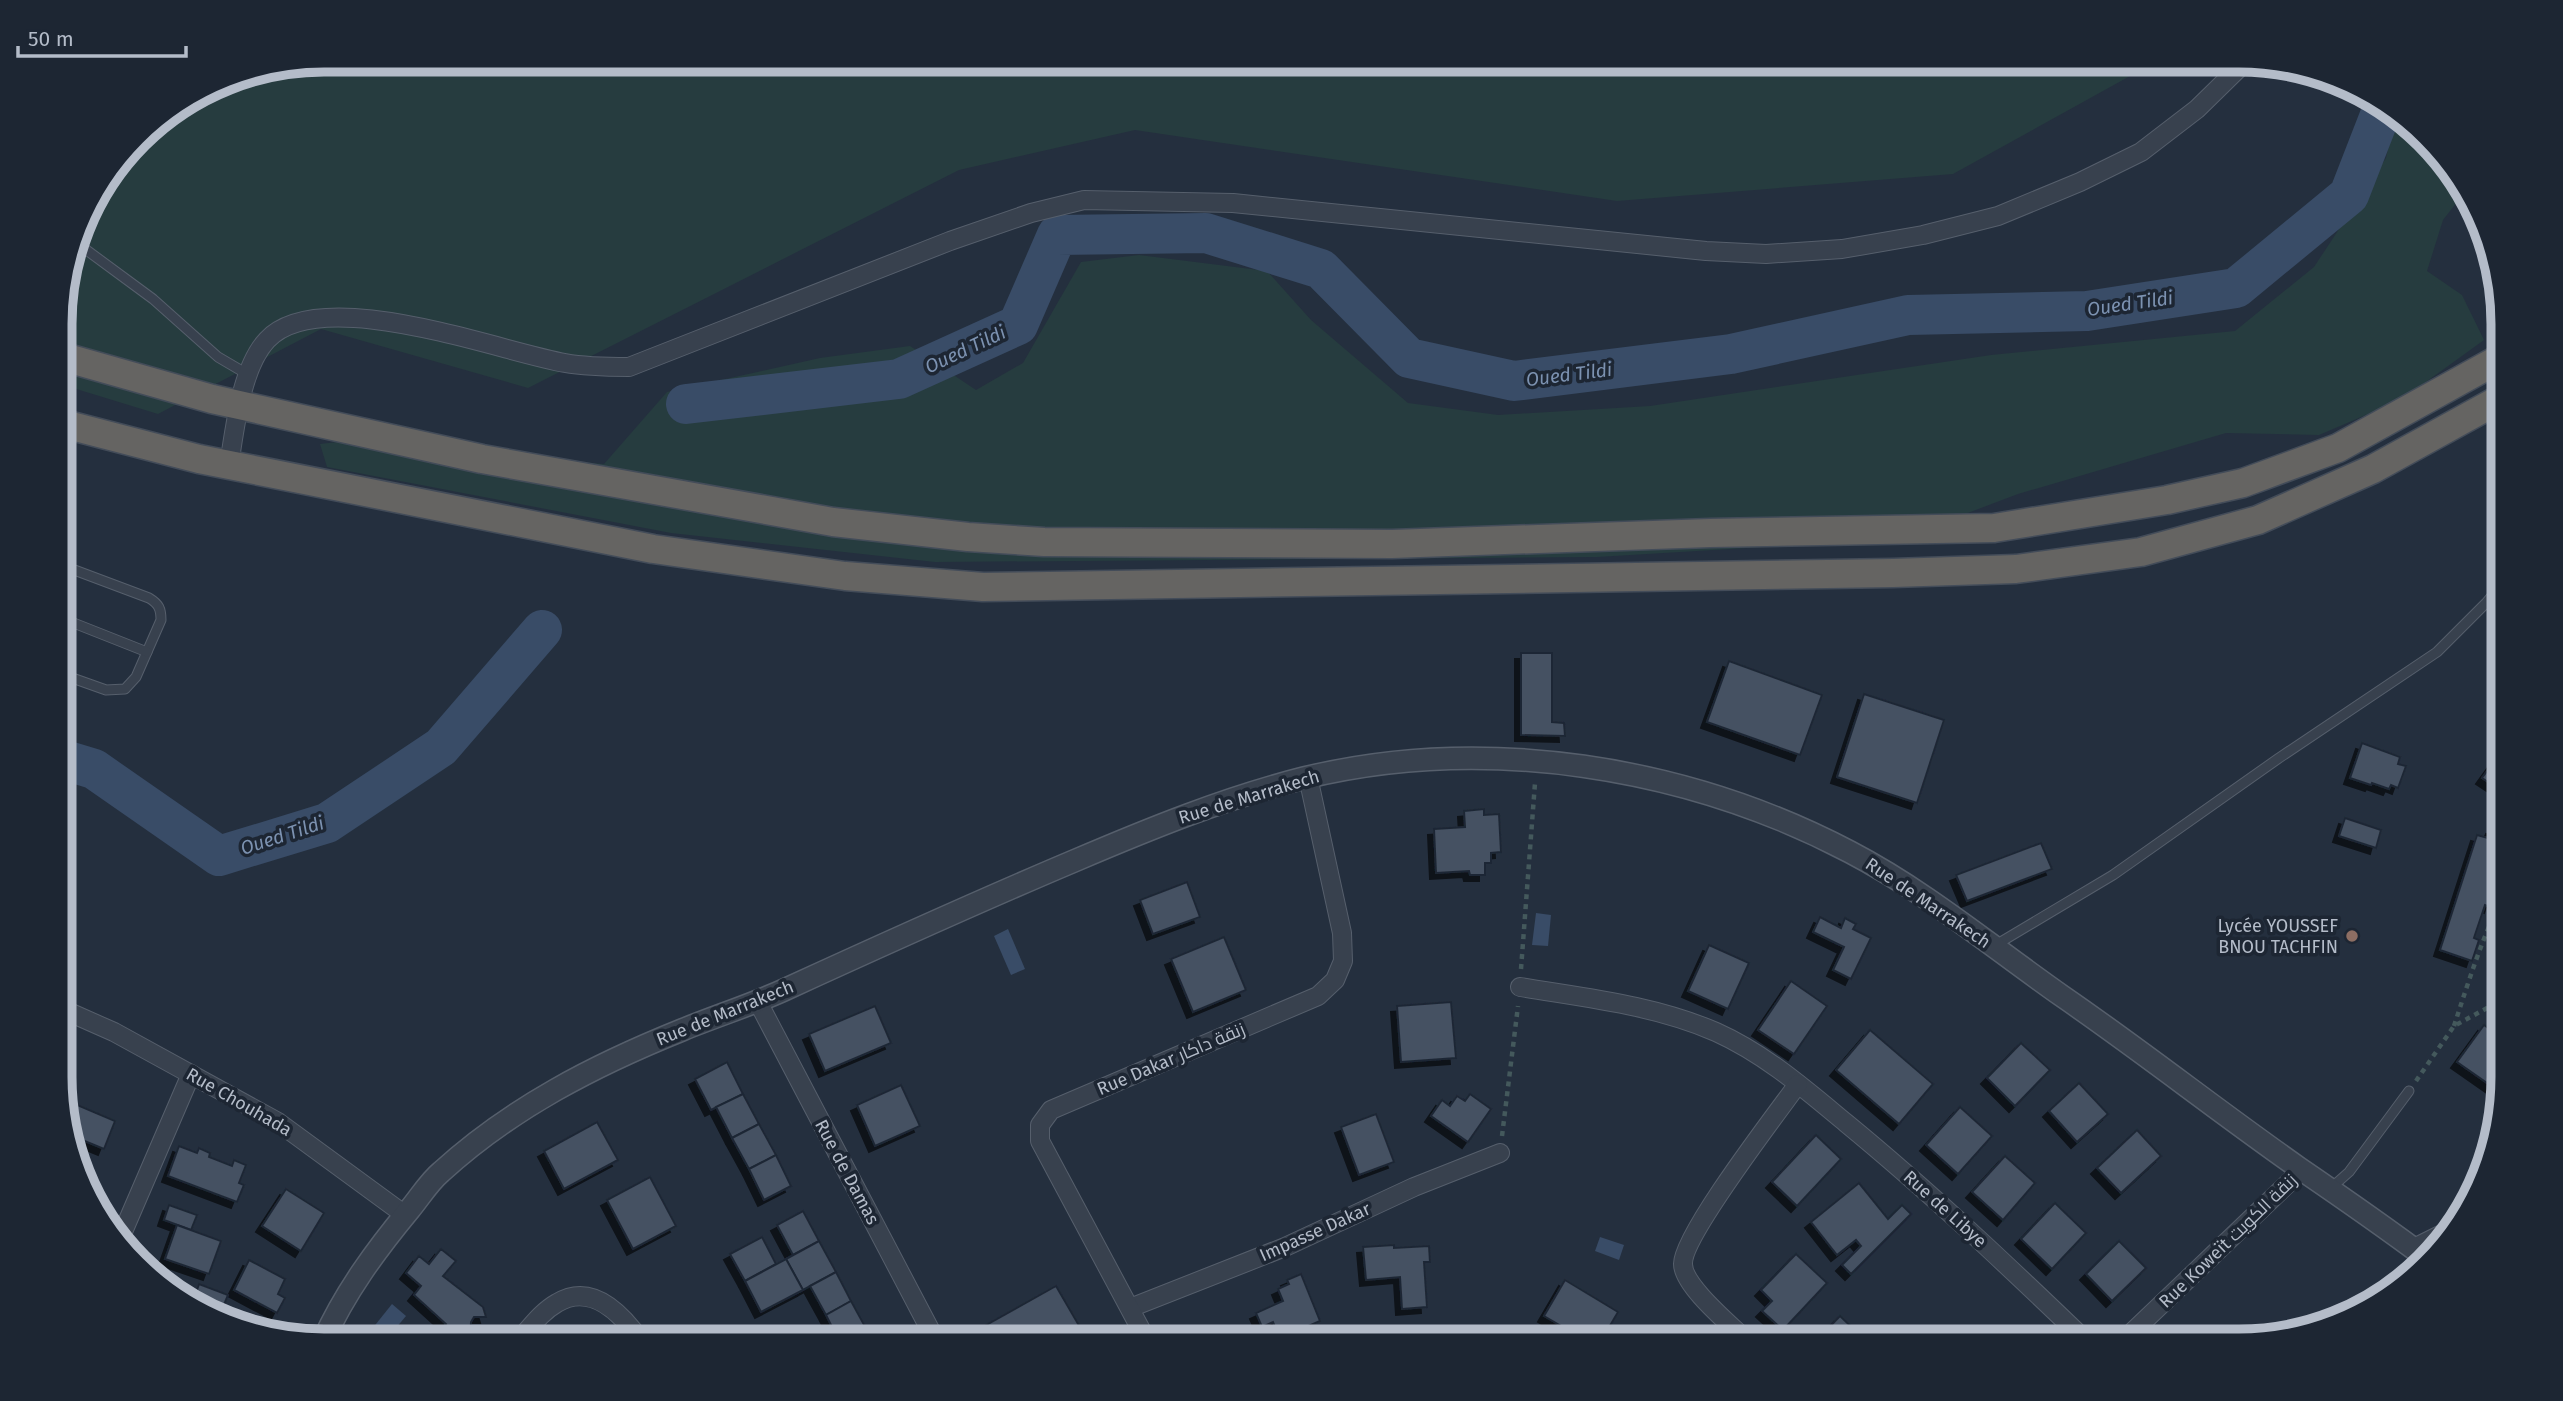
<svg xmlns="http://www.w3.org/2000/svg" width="2563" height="1401" viewBox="0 0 2563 1401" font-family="'Fira Sans',Cairo,sans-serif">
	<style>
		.green { fill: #263c3f }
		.water { fill: #394c67 }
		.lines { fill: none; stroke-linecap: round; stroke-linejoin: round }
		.river { stroke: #394c67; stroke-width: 40 }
		.building { fill: #455162; stroke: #1f2835; stroke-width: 2; filter: url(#shadow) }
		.service-casing { stroke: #565f6c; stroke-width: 11 }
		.minor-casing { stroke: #565f6c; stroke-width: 20 }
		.tertiary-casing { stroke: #565f6c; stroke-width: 24 }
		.trunk-casing { stroke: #434c59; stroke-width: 31 }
		.path { stroke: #44595c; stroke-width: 4.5; stroke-dasharray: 5 5; stroke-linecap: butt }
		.service { stroke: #38414e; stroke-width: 9 }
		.minor { stroke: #38414e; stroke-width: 18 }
		.tertiary { stroke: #38414e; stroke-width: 21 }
		.trunk { stroke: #656462; stroke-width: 28 }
		.education-dot { fill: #8d6e63; stroke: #1d2633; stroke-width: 2.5 }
		.labels { text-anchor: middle; stroke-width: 7; stroke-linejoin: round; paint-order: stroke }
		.street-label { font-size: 18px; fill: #b4bcc9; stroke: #1d2633 }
		.poi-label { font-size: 18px; fill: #b4bcc9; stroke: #1d2633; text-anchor: end }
		.water-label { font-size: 19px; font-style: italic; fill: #7c92b1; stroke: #1d2633 }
		.rim { fill: none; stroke: #b4bcc9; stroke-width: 9 }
	</style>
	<defs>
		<filter id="shadow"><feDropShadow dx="-6" dy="6" stdDeviation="0" flood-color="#0009"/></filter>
	</defs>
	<rect width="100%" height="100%" fill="#242f3e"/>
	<g class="green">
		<path d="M323 60H2159L1953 174 1617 201 1135 130 959 170 528 388 321 329 158 414 60 384V306L87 207 149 125 223 79Z"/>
		<path d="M2396 113C2423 131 2453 161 2465 192L2443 220 2427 271 2462 295 2484 340 2401 400 2319 435 2226 433 2018 494 1899 539 1597 557 935 562 671 533 327 467 320 444 346 441 604 464 667 392 820 358 910 346 976 390 1023 363 1081 262 1139 255 1267 271 1311 320 1408 403 1498 415 1650 406 1991 355 2235 331 2314 267 2386 158Z"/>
	</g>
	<g class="water">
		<path d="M1536 913 1551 915 1548 946 1532 945Z"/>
		<path d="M1008 929 1025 969 1011 975 994 936Z"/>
		<path d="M1600 1237 1624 1245 1619 1260 1595 1251Z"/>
		<path d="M392 1304 406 1316 385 1341H377L368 1334Z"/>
	</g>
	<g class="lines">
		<g class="river">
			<path d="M686 404 899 379 1018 325 1057 235 1206 233 1321 269 1409 358 1514 381 1731 354 1908 315 2087 311 2236 288 2349 195 2384 105"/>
			<path d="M61 759 94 769 219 856 327 823 441 747 542 630"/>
		</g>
	</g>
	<g class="building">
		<path d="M1521 653H1552V722L1564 723 1565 736 1521 735Z"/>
		<path d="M1729 661 1822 695 1800 755 1707 722Z"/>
		<path d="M1864 694 1944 720 1917 803 1837 777Z"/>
		<path d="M2362 743 2400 757 2398 764 2406 766 2398 788 2391 785 2389 789 2372 783 2371 785 2350 778Z"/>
		<path d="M2503 749V792L2482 778Z"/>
		<path d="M1484 809V815L1499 814 1501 852 1491 853V863H1485V875H1470L1469 871 1436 873 1434 829 1465 827 1464 811Z"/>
		<path d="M2345 818 2381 830 2376 848 2339 836Z"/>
		<path d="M2492 828 2503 832V869L2490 907 2485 905 2474 938 2479 940 2472 961 2440 950 2477 835 2488 838Z"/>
		<path d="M2041 843 2052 869 1967 901 1956 875Z"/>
		<path d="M1187 882 1200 917 1153 934 1140 900Z"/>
		<path d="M1820 917 1841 928 1845 918 1856 924 1853 929 1871 938 1851 979 1833 970 1844 947 1813 932Z"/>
		<path d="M1224 937 1246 990 1193 1012 1171 959Z"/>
		<path d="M1709 945 1749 963 1728 1009 1688 991Z"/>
		<path d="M1791 981 1827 1006 1794 1054 1758 1030Z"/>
		<path d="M1451 1002 1456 1058 1401 1062 1397 1006Z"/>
		<path d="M875 1006 891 1043 825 1071 809 1034Z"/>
		<path d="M2484 1025 2503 1039V1078L2500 1092 2457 1062Z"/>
		<path d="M1870 1030 1933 1084 1899 1124 1836 1070Z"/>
		<path d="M2021 1043 2050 1070 2015 1106 1987 1078Z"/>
		<path d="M727 1062 743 1094 711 1110 695 1079Z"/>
		<path d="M2079 1083 2108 1114 2077 1142 2049 1111Z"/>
		<path d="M901 1085 920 1126 875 1146 857 1105Z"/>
		<path d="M743 1094 759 1124 732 1138 716 1107Z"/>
		<path d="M1470 1094 1491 1109 1468 1142 1431 1116 1442 1100 1450 1106 1457 1096 1465 1101Z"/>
		<path d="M62 1102 74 1107 75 1104 115 1121 104 1149 70 1135 62 1113Z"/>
		<path d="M1960 1107 1992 1136 1958 1174 1926 1145Z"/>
		<path d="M1376 1114 1394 1162 1359 1175 1341 1127Z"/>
		<path d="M597 1122 618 1160 564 1189 544 1151Z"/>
		<path d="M759 1124 776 1155 749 1169 732 1138Z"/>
		<path d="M2137 1130 2161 1156 2121 1193 2097 1168Z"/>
		<path d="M1816 1135 1841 1159 1797 1206 1772 1182Z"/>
		<path d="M179 1146 197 1153 199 1148 210 1153 209 1157 232 1166 234 1160 246 1165 239 1183 244 1185 237 1202 168 1176Z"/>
		<path d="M776 1155 791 1186 764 1200 749 1169Z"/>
		<path d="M2005 1156 2035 1183 2003 1220 1972 1192Z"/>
		<path d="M650 1177 676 1226 633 1249 607 1200Z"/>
		<path d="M1859 1183 1888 1219 1902 1205 1911 1214 1851 1274 1842 1265 1861 1246 1856 1240 1837 1255 1811 1222Z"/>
		<path d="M286 1189 324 1213 301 1251 262 1226Z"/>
		<path d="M2055 1203 2086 1233 2052 1269 2021 1239Z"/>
		<path d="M169 1205 197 1215 191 1230 164 1220Z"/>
		<path d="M803 1211 819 1241 793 1255 777 1225Z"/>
		<path d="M177 1225 221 1241 209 1274 165 1259Z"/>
		<path d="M762 1237 776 1264 745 1281 730 1254Z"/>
		<path d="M819 1241 836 1272 803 1290 786 1259Z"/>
		<path d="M2119 1241 2146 1268 2112 1301 2086 1274Z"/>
		<path d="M1394 1245V1248L1429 1246 1430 1262H1424L1427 1307 1402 1309 1400 1277 1366 1280 1363 1247Z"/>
		<path d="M441 1249 456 1261 443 1276 483 1307 486 1317H474L471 1322 470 1341H453L440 1331 446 1324 414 1295 421 1286 406 1273 419 1256 429 1264Z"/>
		<path d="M1796 1254 1827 1283 1783 1330 1762 1311 1772 1301 1761 1290Z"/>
		<path d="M786 1259 803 1290 761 1312 745 1281Z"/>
		<path d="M249 1260 285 1279 278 1294 285 1298 277 1313 234 1290Z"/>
		<path d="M836 1272 851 1301 826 1315 810 1286Z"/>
		<path d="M1301 1274 1320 1321 1297 1331 1295 1327 1278 1334 1273 1322 1262 1327 1256 1313 1283 1301 1278 1289 1289 1284 1287 1280Z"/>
		<path d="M1565 1280 1618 1312 1601 1341H1587L1544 1316Z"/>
		<path d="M159 1283 195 1296 192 1305Z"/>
		<path d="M199 1284 228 1295 219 1317 206 1314 192 1305Z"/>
		<path d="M1056 1286 1088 1341H988L981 1328Z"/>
		<path d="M851 1301 868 1332 850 1341H839L826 1315Z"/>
		<path d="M1840 1316 1859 1334 1864 1329 1876 1341H1822L1819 1338Z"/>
		<path d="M868 1332 873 1341H850Z"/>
	</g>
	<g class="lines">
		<defs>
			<g id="service">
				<path d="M77 243 153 299 218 357 247 374"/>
				<path d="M61 565 149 598C159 604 161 609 161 620L136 677 125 689 106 690 61 674"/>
				<path d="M61 618 147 652"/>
				<path d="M1994 946 2113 875 2279 758 2437 652 2486 603 2502 584"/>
				<path d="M2331 1188 2349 1172 2409 1091"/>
				<path d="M2412 1244 2460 1220"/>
			</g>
			<g id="minor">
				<path d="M229 465C235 428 241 368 267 340 320 283 498 351 565 363 587 367 608 367 629 367L950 241 1031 213 1084 200 1233 203 1706 251 1766 254 1842 249 1923 235 1998 216 2080 182 2141 152 2197 109 2246 61"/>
				<path d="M1520 987C1586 998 1654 1005 1716 1032 1765 1054 1805 1089 1846 1123 1930 1192 2008 1266 2086 1341"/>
				<path d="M758 1002 936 1341"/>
				<path d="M62 1009 114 1032 278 1122 405 1215"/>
				<path d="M119 1241 191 1074"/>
				<path d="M1130 1308 1285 1247 1414 1187 1500 1153"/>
				<path d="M518 1341C530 1328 541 1312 557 1303 592 1282 622 1314 641 1341"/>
				<path d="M1147 1341 1040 1141V1125L1051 1110 1318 996 1335 980 1343 961 1342 933 1308 777"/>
				<path d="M1747 1341C1731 1325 1683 1286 1683 1264 1682 1236 1777 1113 1798 1084"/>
				<path d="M2123 1341 2302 1170"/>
			</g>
			<path id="tertiary" d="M323 1341C345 1292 376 1250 410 1209 420 1197 429 1182 441 1172 511 1108 595 1065 682 1030 716 1016 751 1005 784 990 880 946 977 902 1074 861 1149 829 1225 798 1304 778 1485 734 1686 766 1850 852 1925 891 1992 947 2062 996 2142 1051 2219 1112 2299 1168 2343 1198 2386 1228 2429 1260"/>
			<g id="trunk">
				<path d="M60 356 212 399 482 459 833 522 968 537 1044 542 1392 544 1710 533 1994 528 2167 500 2243 483 2338 448 2501 358"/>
				<path d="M60 423 199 459 653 549 845 576 983 587 1893 573 2016 569 2141 552 2258 520 2373 469 2502 398"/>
			</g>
		</defs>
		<use href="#service" class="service-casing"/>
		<use href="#minor" class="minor-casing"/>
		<use href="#tertiary" class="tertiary-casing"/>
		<use href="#trunk" class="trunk-casing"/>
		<g class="path">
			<path d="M1521 969 1535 783"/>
			<path d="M2492 1004 2503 995"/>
			<path d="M2454 1026C2461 1005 2490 911 2503 903"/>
			<path d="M2416 1081 2454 1026 2489 1007 2503 1003"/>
			<path d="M1502 1136 1518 1006"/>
		</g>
		<use href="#service" class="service"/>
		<use href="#minor" class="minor"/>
		<use href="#tertiary" class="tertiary"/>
		<use href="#trunk" class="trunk"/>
	</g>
	<circle class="education-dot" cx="2352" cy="936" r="7"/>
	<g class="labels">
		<g class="street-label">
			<text transform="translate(1249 797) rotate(-17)" y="6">Rue de Marrakech</text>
			<text transform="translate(1928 903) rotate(34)" y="6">Rue de Marrakech</text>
			<text transform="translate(725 1013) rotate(-22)" y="6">Rue de Marrakech</text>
			<text transform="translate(1171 1059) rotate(-23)" y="6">Rue Dakar زنقة داكار</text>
			<text transform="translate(239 1102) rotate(30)" y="6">Rue Chouhada</text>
			<text transform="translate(847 1172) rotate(62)" y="6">Rue de Damas</text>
			<text transform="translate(1945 1209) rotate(42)" y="6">Rue de Libye</text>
			<text transform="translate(1315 1232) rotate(-24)" y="6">Impasse Dakar</text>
			<text transform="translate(2228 1241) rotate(-44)" y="6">Rue Koweït زنقة الكويت</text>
		</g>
		<g class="poi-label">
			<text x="2338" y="932">Lycée YOUSSEF<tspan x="2338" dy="21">BNOU TACHFIN</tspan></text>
		</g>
		<g class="water-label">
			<text transform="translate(2130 303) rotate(-8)" y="7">Oued Tildi</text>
			<text transform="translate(965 349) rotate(-25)" y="7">Oued Tildi</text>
			<text transform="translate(1569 374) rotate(-7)" y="7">Oued Tildi</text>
			<text transform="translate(282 835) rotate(-18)" y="7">Oued Tildi</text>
		</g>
	</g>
	<path d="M0 0H2563V1401H0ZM324 72H2239A252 252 0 0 1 2491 324V1077A252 252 0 0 1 2239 1329H324A252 252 0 0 1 72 1077V324A252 252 0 0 1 324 72Z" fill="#1d2633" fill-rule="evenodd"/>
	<path class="rim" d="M324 72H2239A252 252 0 0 1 2491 324V1077A252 252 0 0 1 2239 1329H324A252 252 0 0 1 72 1077V324A252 252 0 0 1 324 72Z"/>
	<path d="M18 46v10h168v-10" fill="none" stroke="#b4bcc9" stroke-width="3.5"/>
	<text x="28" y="46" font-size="21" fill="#b4bcc9" stroke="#1d2633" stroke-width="5" paint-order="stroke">50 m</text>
</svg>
